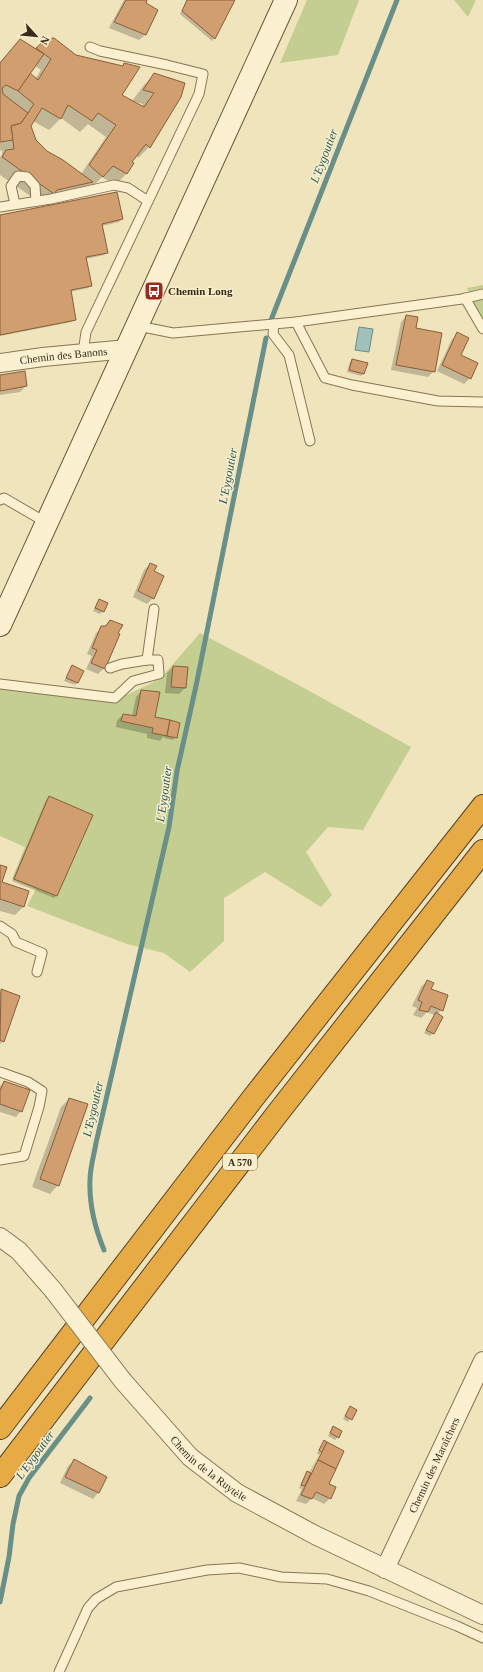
<svg xmlns="http://www.w3.org/2000/svg" width="483" height="1672" viewBox="0 0 483 1672" font-family="Georgia,serif">
	<style>
		.green { fill: #c3ce90 }
		.water { fill: #a0c1ba; stroke: #688f88 }
		.shadow { fill: #0003; fill-rule: evenodd }
		.lines { fill: none; stroke-linecap: round; stroke-linejoin: round }
		.stream { stroke: #688f88; stroke-width: 5 }
		.building { fill: #d19f6f; stroke: #895e39 }
		.lane-casing { stroke: #897455; stroke-width: 11 }
		.street-casing { stroke: #897455; stroke-width: 20 }
		.secondary-casing { stroke: #6a5538; stroke-width: 24 }
		.highway-casing { stroke: #56412a; stroke-width: 24 }
		.lane { stroke: #fbf1d0; stroke-width: 9 }
		.street { stroke: #fbf1d0; stroke-width: 18 }
		.secondary { stroke: #fbf1d0; stroke-width: 22 }
		.highway { stroke: #e7ab46; stroke-width: 22 }
		.street-bridge-casing { stroke: #897455; stroke-width: 20; stroke-linecap: butt }
		.street-bridge { stroke: #fbf1d0; stroke-width: 18 }
		.labels { text-anchor: middle; stroke-width: 3; stroke-linejoin: round; paint-order: stroke }
		.shield { fill: #f7eecc; stroke: #716550; stroke-width: 1 }
		.shield-label { font-size: 10px; font-weight: bold; fill: #372a1b }
		.poi-label { font-size: 11px; font-weight: bold; fill: #372a1b; stroke: #f7eecc; text-anchor: start }
		.street-label { font-size: 11px; fill: #372a1b; stroke: #f7eecc }
		.water-label { font-size: 12px; font-style: italic; fill: #295758; stroke: #f7eecc }
	</style>
	<rect width="100%" height="100%" fill="#f0e4bc"/>
	<g class="green">
		<path d="M307 0H359L338 55 280 63Z"/>
		<path d="M454 0H476L468 17Z"/>
		<path d="M483 285V318L472 302 467 288Z"/>
		<path d="M200 633 293 682 411 747 363 830 328 827 306 852 332 895 321 907 265 872 224 898V941L190 972 164 953 127 944 27 906 36 889 12 879 25 847 0 836V688L114 701 160 679Z"/>
	</g>
	<path class="water" d="M359 327 373 329 369 352 355 350Z"/>
	<g class="shadow">
		<path d="M124 0H146L145 4 157 10 145 35 139 40 109 28Z"/>
		<path d="M187 0H234L212 41 180 14Z"/>
		<path d="M46 39 76 56 122 66 125 64 121 96 141 107 143 104 132 101 144 85 155 74 184 84 149 147 138 158 136 155 131 163 133 164 126 174 115 185 102 177 92 187 89 185 81 193 42 204 0 175V157L2 155V150L0 151V62L20 40 36 49ZM34 65 41 70 35 79 28 73ZM61 118 80 132 88 124 106 137 81 174 47 152 35 141 30 126 33 121 49 130Z"/>
		<path d="M0 216 122 219 119 222 102 226 107 252 104 255 86 259 90 286 88 288 70 292 75 319 72 322 0 336Z"/>
		<path d="M406 316 415 329 434 371 428 377 391 370 401 322Z"/>
		<path d="M458 334 459 355 470 378 464 384 437 371 452 339Z"/>
		<path d="M352 360 364 373 361 376 347 372 350 362Z"/>
		<path d="M0 376 26 386 20 392 0 395Z"/>
		<path d="M150 564 153 572V598L147 604 133 597 144 570Z"/>
		<path d="M99 600 103 611 100 614 93 611Z"/>
		<path d="M110 621 117 634 104 668 98 674 86 669 92 656 87 654 96 633Z"/>
		<path d="M72 666 77 683 75 685 64 681Z"/>
		<path d="M173 667 187 668 185 688 179 694 165 693 167 673Z"/>
		<path d="M141 691 154 718 176 737 173 740 164 738V736L160 741 147 738V734L116 727 117 720 123 715 132 716 136 697Z"/>
		<path d="M49 797 56 896 54 898 12 881 46 800Z"/>
		<path d="M0 866 1 883 23 907 15 915 0 911Z"/>
		<path d="M427 981 430 989 442 1010 437 1014 433 1033 430 1036 424 1033 434 1015 427 1012 421 1018 413 1015 417 1008 412 1006 421 987Z"/>
		<path d="M1 991 3 1041 0 1044V992Z"/>
		<path d="M4 1082 21 1111 16 1117 0 1112V1086Z"/>
		<path d="M69 1099 58 1185 50 1194 32 1187 61 1107Z"/>
		<path d="M350 1407 356 1410 348 1422 343 1419Z"/>
		<path d="M333 1427 338 1437 335 1440 328 1436Z"/>
		<path d="M324 1441 343 1451 327 1484 335 1488 330 1498 324 1504 312 1498 306 1504 296 1501 302 1489 299 1488 305 1475 308 1473H309L319 1455 317 1453ZM323 1448 325 1449 312 1474H310Z"/>
		<path d="M74 1461 106 1477 98 1493 93 1499 60 1483 68 1466Z"/>
	</g>
	<g class="lines">
		<g class="stream">
			<path d="M271 320 397 0"/>
			<path d="M104 1250C95 1228 89 1204 90 1180 90 1168 94 1155 96 1143L169 827 177 771 196 686 266 338"/>
			<path d="M0 1602 9 1557 13 1524 19 1496 29 1478 90 1398"/>
		</g>
	</g>
	<g class="building">
		<path d="M126 0H147L146 3 158 10 146 35 114 22Z"/>
		<path d="M187 0H235L215 39 182 11Z"/>
		<path d="M54 38 76 55 123 66 124 63 140 67 122 95 144 107 154 93 143 90 154 73 185 83 181 97 150 148 146 144 132 162 134 163 127 174 113 166 103 177 89 165 116 125 98 113 92 121 68 105 61 119 42 108 31 126 36 140 47 151 63 160 93 182 57 190 54 194 2 157 6 150 14 149 11 126 21 123 34 104 18 91 30 73 38 80 51 59 36 48 46 39Z"/>
		<path d="M20 39 44 54 18 91 6 85 2 88 3 94 28 113 21 123 11 126 13 140 0 142V63Z"/>
		<path d="M117 192 123 219 102 224 108 253 86 257 92 286 71 290 76 320 0 335V215Z"/>
		<path d="M406 315 418 317 416 328 442 333 435 372 396 365Z"/>
		<path d="M457 332 469 338 461 355 478 363 471 379 442 365Z"/>
		<path d="M352 359 368 363 364 374 349 370Z"/>
		<path d="M25 371 27 386 0 391V375Z"/>
		<path d="M150 563 157 566 154 571 164 576 154 599 138 591Z"/>
		<path d="M99 599 108 603 104 612 95 608Z"/>
		<path d="M110 620 123 625 118 633 120 634 105 669 91 663 97 650 92 648 101 626H106Z"/>
		<path d="M72 665 84 671 78 683 66 678Z"/>
		<path d="M173 666 188 667 186 688 171 687Z"/>
		<path d="M141 690 160 692 155 717 170 720 167 736 152 733 153 728 121 721 123 714 136 716Z"/>
		<path d="M170 720 180 723 177 738 167 736Z"/>
		<path d="M49 796 93 815 57 896 14 879Z"/>
		<path d="M0 865 7 867 2 882 29 891 24 907 0 899Z"/>
		<path d="M427 980 434 983 431 989 448 995 443 1011 431 1006 428 1012 419 1010 422 1002 418 1000Z"/>
		<path d="M1 989 20 996 4 1042 0 1040Z"/>
		<path d="M436 1012 443 1017 434 1034 426 1030Z"/>
		<path d="M4 1081 30 1090 22 1112 0 1104V1091Z"/>
		<path d="M69 1098 88 1104 59 1186 40 1179Z"/>
		<path d="M350 1406 357 1410 352 1420 345 1416Z"/>
		<path d="M333 1426 342 1431 339 1438 330 1433Z"/>
		<path d="M324 1440 327 1442 322 1453 319 1450Z"/>
		<path d="M327 1442 344 1451 336 1469 318 1460Z"/>
		<path d="M74 1459 107 1477 99 1493 65 1477Z"/>
		<path d="M318 1460 336 1469 329 1484 336 1487 331 1499 316 1492 312 1499 301 1495Z"/>
		<path d="M307 1471 311 1473 305 1486 301 1485Z"/>
	</g>
	<g class="lines">
		<defs>
			<g id="lane">
				<path d="M15 204 11 186 18 176 27 177 35 186 36 201"/>
				<path d="M0 207 51 199 114 185 128 188 148 201"/>
				<path d="M465 298 483 329"/>
				<path d="M296 322 325 378 352 385 438 401 482 402"/>
				<path d="M274 324 273 334 289 355 310 441"/>
				<path d="M138 326 173 333 296 322 462 299 483 294"/>
				<path d="M83 353 86 332 199 94 203 74 167 65 100 51 90 47"/>
				<path d="M0 500 4 498 47 523"/>
				<path d="M110 668 122 664 147 660"/>
				<path d="M0 684 115 698 133 681 159 674 158 660H147L154 609"/>
				<path d="M0 926 12 934 16 942 42 953 37 972"/>
				<path d="M0 1072 28 1082 42 1091 39 1107 24 1156 0 1160"/>
				<path d="M59 1672 88 1608 96 1599 116 1587 207 1570 239 1568 281 1577 327 1579 369 1591 457 1626 483 1638"/>
			</g>
			<g id="street">
				<path id="s1" d="M0 363 43 357 127 349"/>
				<path d="M0 1237 19 1251 53 1290"/>
				<path id="s2" d="M123 1381 190 1457 237 1493 315 1535 483 1615"/>
				<path id="s3" d="M385 1569 483 1361"/>
			</g>
			<path id="secondary" d="M0 625 286 0"/>
			<g id="highway">
				<path d="M0 1428 253 1098 483 806"/>
				<path d="M0 1476 277 1114 483 851"/>
			</g>
		</defs>
		<use href="#lane" class="lane-casing"/>
		<use href="#street" class="street-casing"/>
		<use href="#secondary" class="secondary-casing"/>
		<use href="#highway" class="highway-casing"/>
		<use href="#lane" class="lane"/>
		<use href="#street" class="street"/>
		<use href="#secondary" class="secondary"/>
		<use href="#highway" class="highway"/>
		<defs>
			<path id="street-bridge" d="M53 1290 123 1381"/>
		</defs>
		<use href="#street-bridge" class="street-bridge-casing"/>
		<use href="#street-bridge" class="street-bridge"/>
	</g>
	<defs>
		<symbol id="bus-square" viewBox="-11 -11 22 22"><rect x="-9" y="-9" width="18" height="18" rx="4" fill="#9b2921" stroke="#f7eecc"/><path d="M-5-6H5V4H4V6H2V4H-2V6H-4V4H-5ZM-3.5-4V0h7V-4ZM-3.5 1.2v1.5H-2V1.2ZM2 1.2v1.5H3.5V1.2Z" fill="#fff"/></symbol>
	</defs>
	<g fill-rule="evenodd">
		<use href="#bus-square" x="143" y="280" width="22" height="22"/>
	</g>
	<g class="labels">
		<rect class="shield" x="223" y="1154" width="34" height="16" rx="3"/>
		<g class="shield-label">
			<text x="240" y="1166">A 570</text>
		</g>
		<g class="poi-label">
			<text x="168" y="295">Chemin Long</text>
		</g>
		<g class="street-label">
			<text dy="4" stroke="none"><textPath href="#s1" startOffset="64">Chemin des Banons</textPath></text>
			<text dy="4" stroke="none"><textPath href="#s3" startOffset="115">Chemin des Maraîchers</textPath></text>
			<text dy="4" stroke="none"><textPath href="#s2" startOffset="123">Chemin de la Ruytèle</textPath></text>
		</g>
		<g class="water-label">
			<text transform="translate(324 156) rotate(-69)" y="4">L'Eygoutier</text>
			<text transform="translate(228 476) rotate(-79)" y="4">L'Eygoutier</text>
			<text transform="translate(164 794) rotate(-82)" y="4">L'Eygoutier</text>
			<text transform="translate(93 1109) rotate(-77)" y="4">L'Eygoutier</text>
			<text transform="translate(35 1455) rotate(-54)" y="4">L'Eygoutier</text>
		</g>
	</g>
	<g transform="translate(36 36) rotate(117)" stroke="#f7eecc" stroke-width="3" paint-order="stroke">
	<path d="M0-3L7 15L0 10L-7 15Z" fill="#372a1b"/>
	<text y="-6" font-size="11" font-weight="bold" text-anchor="middle" fill="#372a1b">N</text>
	</g>
</svg>
